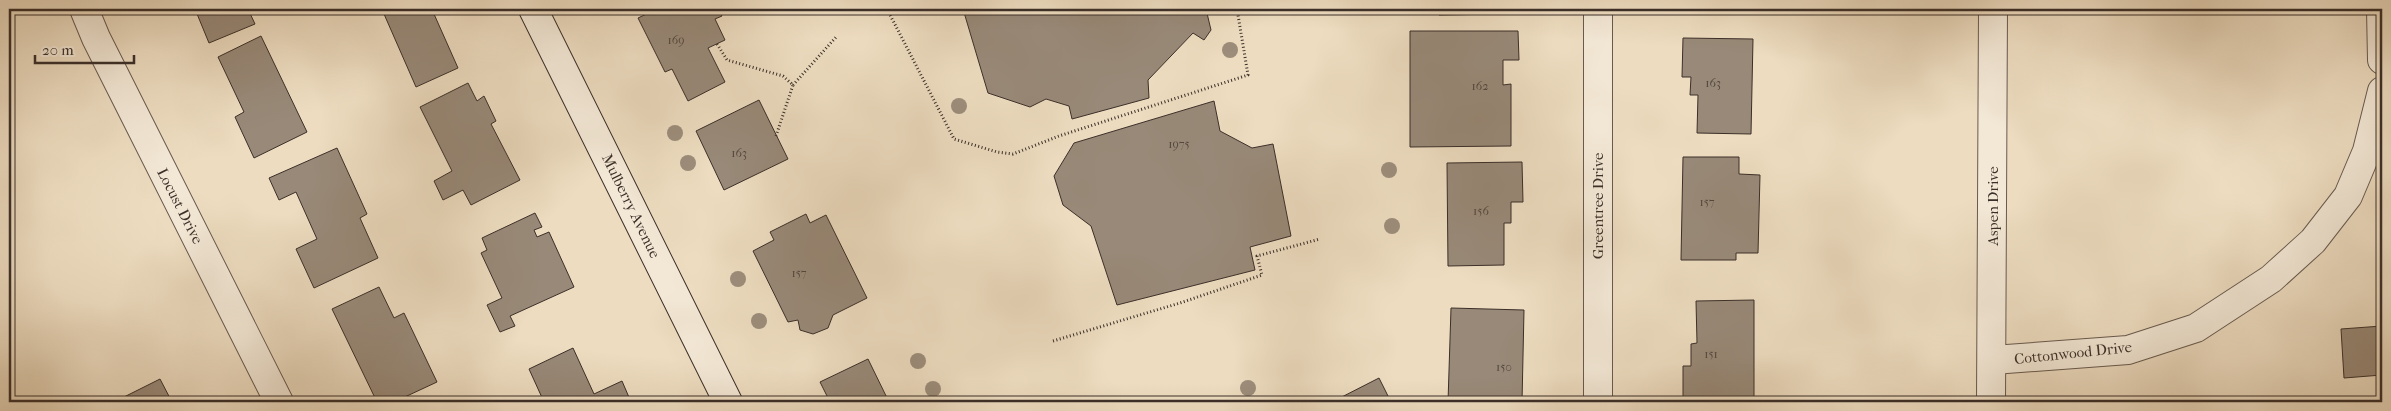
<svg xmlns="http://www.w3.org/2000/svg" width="2391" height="411" viewBox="0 0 2391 411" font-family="'IM FELL French Canon',serif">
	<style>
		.building { fill: #988978; stroke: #3b2f29 }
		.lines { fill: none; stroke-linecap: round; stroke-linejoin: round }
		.street-casing { stroke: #685a4f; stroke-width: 30 }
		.secondary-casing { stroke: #3b2f29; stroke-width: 30 }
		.path { stroke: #3b2f29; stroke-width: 3; stroke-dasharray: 1 2.5; stroke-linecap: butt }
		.street { stroke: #f3e8d6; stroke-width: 28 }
		.secondary { stroke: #f3e8d6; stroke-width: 28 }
		.tree { fill: #9c8d7b }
		.labels { text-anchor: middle; stroke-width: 4; stroke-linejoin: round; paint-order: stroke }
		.number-label { font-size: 12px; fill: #52463d }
		.street-label { font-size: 15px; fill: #3b2f29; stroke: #f3e8d6 }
	</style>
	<rect width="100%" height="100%" fill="#eddcc0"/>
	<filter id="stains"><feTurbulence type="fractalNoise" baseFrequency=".004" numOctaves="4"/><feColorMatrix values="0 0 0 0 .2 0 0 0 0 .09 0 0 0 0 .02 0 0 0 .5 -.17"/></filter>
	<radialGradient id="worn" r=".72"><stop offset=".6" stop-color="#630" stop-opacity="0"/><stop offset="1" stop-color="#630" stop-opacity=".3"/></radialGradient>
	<g class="building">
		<path d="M195 9H248L255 24 209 43Z"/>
		<path d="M395 9H441L434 14 458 68 416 87 384 14Z"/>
		<path d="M657 9H718L722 16 715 19 725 40 708 48 725 82 688 101 672 69 665 72 638 18Z"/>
		<path d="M963 9H1206L1211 30 1204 40 1193 33 1148 80 1149 98 1072 119 1069 106 1046 99 1030 107 988 93Z"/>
		<path d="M1439 9H1504V14L1439 15Z"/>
		<path d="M1410 31H1518L1519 60H1503V85L1511 84V146L1410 147Z"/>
		<path d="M261 36 307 132 254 158 235 117 244 112 218 57Z"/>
		<path d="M1683 38 1753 39 1751 134 1697 133 1698 95H1690L1691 77H1682Z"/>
		<path d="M468 83 477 101 484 96 496 121 491 124 520 180 471 205 463 190 443 200 434 181 452 171 420 107Z"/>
		<path d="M759 100 788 159 724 190 696 131Z"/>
		<path d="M1214 101 1220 131 1252 148 1273 144 1291 236 1250 247 1255 270 1117 305 1091 226 1063 205 1054 176 1074 143Z"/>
		<path d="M337 148 367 214 360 218 378 258 314 288 296 249 317 239 296 192 279 200 269 178Z"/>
		<path d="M1683 157H1739V174L1760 175 1758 253H1736V260H1681Z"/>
		<path d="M1522 162 1523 202H1511V223H1504V265L1448 266 1447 163Z"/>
		<path d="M535 213 542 227 534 230 537 237 549 232 574 287 510 316 515 326 500 332 487 305 502 298 481 253 487 250 482 238Z"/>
		<path d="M806 214 810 223 826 215 867 298 833 315 828 328 813 334 800 330 798 320 788 322 753 251 774 240 770 232Z"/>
		<path d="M379 287 394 318 404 313 437 382 394 402H377L332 309Z"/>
		<path d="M1754 300V401L1683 402V366H1691V344L1697 343 1696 301Z"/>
		<path d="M1451 308 1524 310 1522 402H1448Z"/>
		<path d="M2382 326V375L2344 378 2341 329Z"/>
		<path d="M573 348 594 394 622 381 631 402H544L529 369Z"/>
		<path d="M868 359 889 402H830L820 382Z"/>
		<path d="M1379 378 1391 402H1332Z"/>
		<path d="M160 379 172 402H114Z"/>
	</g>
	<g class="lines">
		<defs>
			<g id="street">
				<path d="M84 9 96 38 279 402"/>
				<path d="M1598 9V402"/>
				<path d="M2381 9 2382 60"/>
				<path d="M1993 360 2128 350 2196 328 2271 279 2313 241 2348 196 2367 151 2382 91"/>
				<path d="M1991 402 1993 9"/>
			</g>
			<path id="secondary" d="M533 9 728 402"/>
		</defs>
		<use href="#street" class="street-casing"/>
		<use href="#secondary" class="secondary-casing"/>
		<g class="path">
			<path d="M887 9 954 139 997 152 1013 154 1059 136 1248 75 1237 9"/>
			<path d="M717 44 727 60 783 76 793 85 776 136"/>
			<path d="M793 85 837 36"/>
			<path d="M1053 341 1180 303 1262 275 1257 256 1320 239"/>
		</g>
		<use href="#street" class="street"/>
		<use href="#secondary" class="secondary"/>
	</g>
	<g class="tree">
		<circle cx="1230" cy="50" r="8"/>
		<circle cx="959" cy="106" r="8"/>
		<circle cx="675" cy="133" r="8"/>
		<circle cx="688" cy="163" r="8"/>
		<circle cx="1389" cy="170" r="8"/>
		<circle cx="1392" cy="226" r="8"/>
		<circle cx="738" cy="279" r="8"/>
		<circle cx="759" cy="321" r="8"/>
		<circle cx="918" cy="361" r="8"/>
		<circle cx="1248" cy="388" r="8"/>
		<circle cx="933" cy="389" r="8"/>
	</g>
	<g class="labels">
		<g class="number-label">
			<text x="676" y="44">169</text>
			<text x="1713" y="87">163</text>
			<text x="1480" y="90">162</text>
			<text x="1179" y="148">1975</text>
			<text x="739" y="157">163</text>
			<text x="1707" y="206">157</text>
			<text x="1481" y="215">156</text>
			<text x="799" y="277">157</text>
			<text x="1711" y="358">151</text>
			<text x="1504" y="371">150</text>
		</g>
		<g class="street-label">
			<text transform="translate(180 206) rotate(63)" y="5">Locust Drive</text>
			<text transform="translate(631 206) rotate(64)" y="5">Mulberry Avenue</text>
			<text transform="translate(1598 206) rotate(-90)" y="5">Greentree Drive</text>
			<text transform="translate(1993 206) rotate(-90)" y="5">Aspen Drive</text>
			<text transform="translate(2073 353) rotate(-6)" y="5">Cottonwood Drive</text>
		</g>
	</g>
	<rect width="2391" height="411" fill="none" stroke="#eddcc0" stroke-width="30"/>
	<rect x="10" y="10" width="2371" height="391" fill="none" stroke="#3b2f29" stroke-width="2.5"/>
	<rect x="15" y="15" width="2361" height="381" fill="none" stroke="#3b2f29"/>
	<path d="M35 55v8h99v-8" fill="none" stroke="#3b2f29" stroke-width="2.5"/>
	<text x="42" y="55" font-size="15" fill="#3b2f29" stroke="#f3e8d6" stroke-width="4" paint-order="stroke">20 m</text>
	<rect width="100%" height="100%" filter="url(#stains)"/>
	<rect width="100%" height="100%" fill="url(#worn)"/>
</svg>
